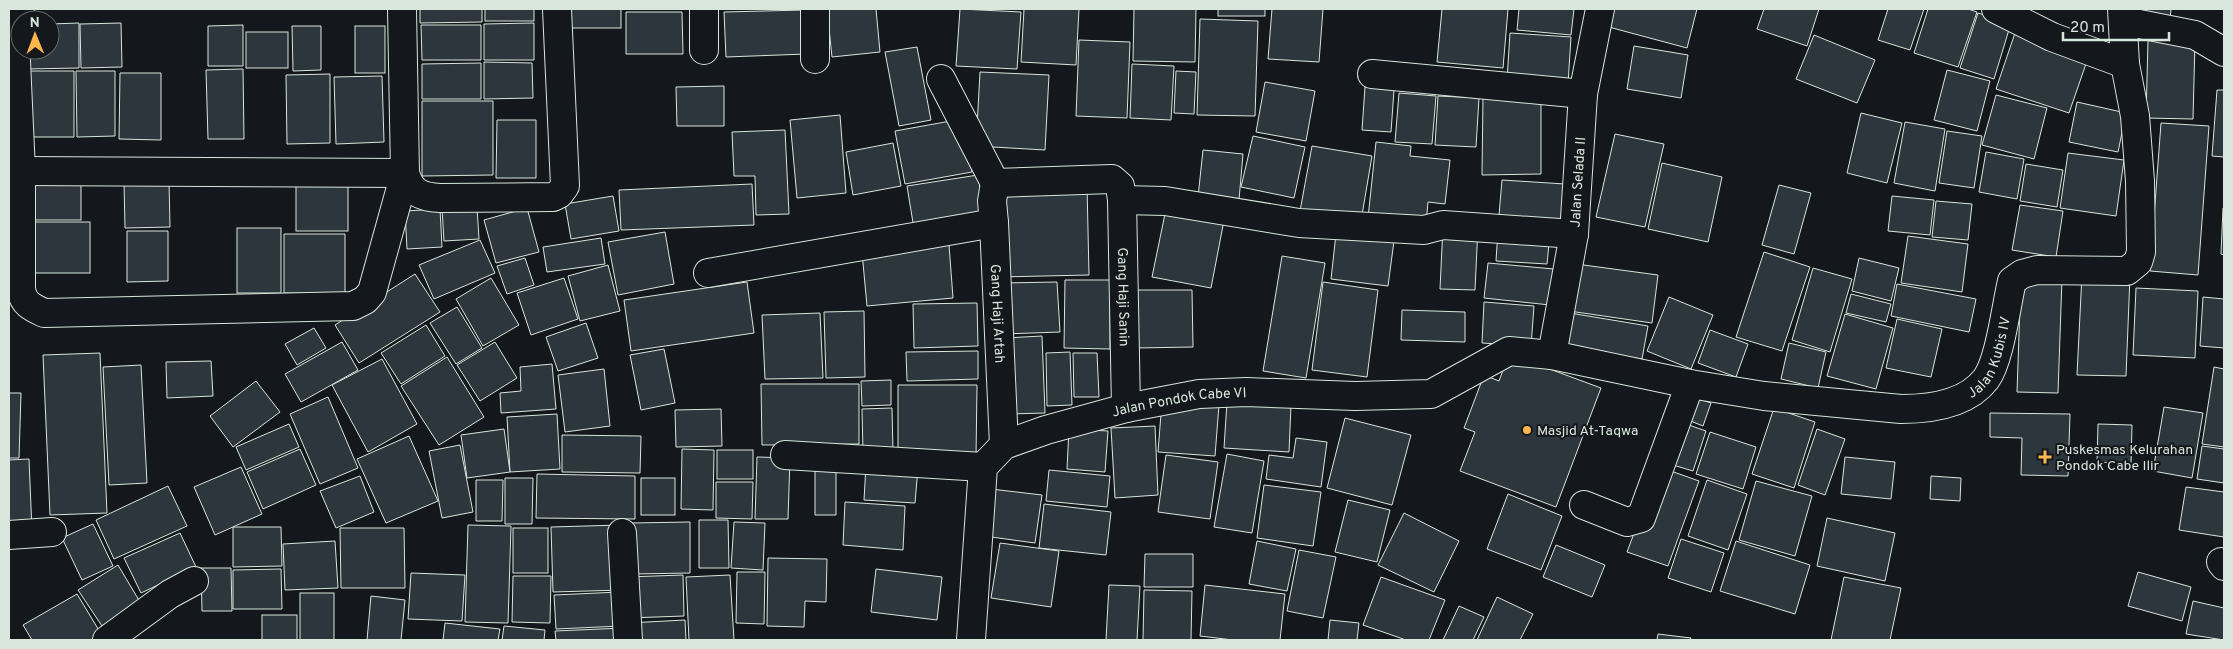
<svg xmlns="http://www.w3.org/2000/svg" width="2233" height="649" viewBox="0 0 2233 649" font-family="Overpass,sans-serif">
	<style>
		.building { fill: #2c363c; stroke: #d8e6dc }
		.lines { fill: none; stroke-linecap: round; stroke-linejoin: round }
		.minor-casing { stroke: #d8e6dc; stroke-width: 30 }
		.minor { stroke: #14181c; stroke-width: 28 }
		.poi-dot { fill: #ffb74d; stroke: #14181c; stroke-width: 2 }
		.labels { text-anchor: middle; stroke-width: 4; stroke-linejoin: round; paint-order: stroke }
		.street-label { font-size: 14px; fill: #d8e6dc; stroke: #14181c }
		.poi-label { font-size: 14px; fill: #d8e6dc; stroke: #14181c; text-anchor: start }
	</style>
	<rect width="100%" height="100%" fill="#14181c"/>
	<g class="building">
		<path d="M420 9H482V22L420 23Z"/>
		<rect x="485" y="9" width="49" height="12"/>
		<rect x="566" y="9" width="55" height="19"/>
		<path d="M827 9H876L880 52 832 57Z"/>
		<path d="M960 9 1021 12 1017 69 956 66Z"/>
		<path d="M1024 9H1079L1076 65 1021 62Z"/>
		<path d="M1134 9H1196L1195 62 1133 61Z"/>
		<rect x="1218" y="9" width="47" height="7"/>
		<path d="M1272 9H1323L1319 62 1268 59Z"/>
		<path d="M1442 9H1508L1503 68 1437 62Z"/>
		<path d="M1519 9H1574L1571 35 1517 30Z"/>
		<path d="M1609 9H1697L1687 48 1605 26Z"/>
		<path d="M1764 9H1819L1807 46 1757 29Z"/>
		<path d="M1888 9H1924L1910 50 1878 40Z"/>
		<path d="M1928 9H1968L1977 12 1958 67 1914 53Z"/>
		<path d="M2135 9H2171L2170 20 2135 16Z"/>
		<path d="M804 10 806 54 726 57 724 12Z"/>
		<path d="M626 12H682L683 54H626Z"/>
		<path d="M1978 13 2011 23 1994 79 1960 68Z"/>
		<path d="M1200 19 1258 21 1255 116 1197 115Z"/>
		<path d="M79 23V68L26 69V50H50V24Z"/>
		<path d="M121 23 122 67 81 68 80 24Z"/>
		<path d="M534 23V60H484V24Z"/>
		<path d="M243 25V66H208V26Z"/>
		<path d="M421 25H481V60H422Z"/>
		<path d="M292 26H321V70L293 71Z"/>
		<rect x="355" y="26" width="30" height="47"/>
		<path d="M2016 30 2089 55 2069 113 1996 89Z"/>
		<rect x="246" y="32" width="42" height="36"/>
		<path d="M1510 33 1571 37 1568 84 1507 80Z"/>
		<path d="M1814 35 1875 60 1857 103 1796 79Z"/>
		<path d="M1079 40 1130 42 1127 118 1076 116Z"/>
		<path d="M2148 40 2195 41 2193 119 2146 118Z"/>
		<path d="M1634 46 1688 55 1681 98 1627 89Z"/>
		<path d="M917 47 931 120 899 126 885 52Z"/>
		<path d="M484 62 532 63 533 98 484 99Z"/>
		<path d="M481 63V99H422V64Z"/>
		<path d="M1132 64 1174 66 1171 120 1130 118Z"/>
		<path d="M243 69 244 139H208L206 70Z"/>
		<path d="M1947 70 1990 81 1977 131 1934 120Z"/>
		<path d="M27 71H74V137H28Z"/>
		<path d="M76 71H115V136L77 137Z"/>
		<path d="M1176 71 1196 72 1194 114 1174 113Z"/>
		<path d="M980 72 1049 75 1045 150 976 146Z"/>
		<path d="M120 73H161V140L119 139Z"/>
		<path d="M330 74V143L287 144 286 75Z"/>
		<path d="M382 76 384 142 336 144 334 77Z"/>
		<path d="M1265 82 1315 91 1306 141 1256 132Z"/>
		<path d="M724 86V126H677L676 87Z"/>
		<path d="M1365 87 1394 90 1391 132 1362 130Z"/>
		<path d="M2217 90H2224V157L2212 156Z"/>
		<path d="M1399 93 1436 96 1432 144 1395 142Z"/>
		<path d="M1483 95H1541V174L1482 175Z"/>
		<path d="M1996 95 2047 108 2034 159 1982 145Z"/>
		<path d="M1438 96 1479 98 1476 147 1435 145Z"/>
		<path d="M422 101H493V175L422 176Z"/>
		<path d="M2077 102 2126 113 2118 152 2069 142Z"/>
		<path d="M1861 113 1902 123 1887 183 1847 173Z"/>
		<path d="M840 115 846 193 797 198 790 120Z"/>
		<path d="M962 119 972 172 905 184 895 131Z"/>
		<path d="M497 120H536V178H496Z"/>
		<path d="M1905 122 1945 129 1935 191 1894 183Z"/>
		<path d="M2161 123 2209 126 2198 275 2150 271Z"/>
		<path d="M785 130 789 214 756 215 755 176H734L732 132Z"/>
		<path d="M1947 131 1982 136 1974 188 1939 183Z"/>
		<path d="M1615 134 1664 144 1645 227 1596 217Z"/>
		<path d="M1253 136 1305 147 1294 198 1241 187Z"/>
		<path d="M1376 142 1411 146 1410 156 1450 160 1445 204 1428 202 1426 224 1368 218Z"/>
		<path d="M893 143 901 186 853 195 846 152Z"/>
		<path d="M1312 146 1372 156 1361 221 1300 211Z"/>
		<path d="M1203 150 1243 154 1239 200 1198 197Z"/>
		<path d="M1986 152 2024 159 2017 199 1979 192Z"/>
		<path d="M2068 153 2124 160 2116 216 2060 208Z"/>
		<path d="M1662 163 1722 177 1708 242 1648 229Z"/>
		<path d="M2026 164 2063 170 2057 207 2020 201Z"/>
		<rect x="26" y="175" width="55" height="45"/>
		<path d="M978 175 986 224 915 235 907 186Z"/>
		<rect x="296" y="179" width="52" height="52"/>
		<path d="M1502 180 1565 184 1561 232 1498 227Z"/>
		<path d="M169 181 170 227 125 228 124 182Z"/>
		<path d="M752 184 754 225 621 230 619 190Z"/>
		<path d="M1087 185 1089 275 999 277 997 187Z"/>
		<path d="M1779 185 1811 193 1794 254 1762 245Z"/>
		<path d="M613 196 619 231 571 239 565 204Z"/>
		<path d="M1892 196 1934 200 1930 235 1888 231Z"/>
		<path d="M1936 201 1972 204 1968 240 1932 237Z"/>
		<path d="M1167 204 1225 215 1211 288 1152 277Z"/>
		<path d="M2020 205 2063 211 2056 257 2012 250Z"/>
		<path d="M477 207 479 239 444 241 442 209Z"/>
		<path d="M527 208 539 252 496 263 484 220Z"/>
		<path d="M2223 208H2224V255L2221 254Z"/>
		<path d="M440 209 442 247 407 249 405 211Z"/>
		<rect x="26" y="222" width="64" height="51"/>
		<path d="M1443 226 1478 227 1475 290 1440 289Z"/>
		<rect x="237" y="228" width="44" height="65"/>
		<path d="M1498 230 1550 234 1547 264 1496 261Z"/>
		<path d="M127 231H168V281L127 282Z"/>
		<path d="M665 232 674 284 618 295 608 242Z"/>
		<path d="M284 234H345V294L284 293Z"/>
		<path d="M1336 234 1394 241 1388 286 1331 279Z"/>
		<path d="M1908 236 1968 244 1962 292 1901 283Z"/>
		<path d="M601 238 605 264 547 272 543 247Z"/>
		<path d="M480 240 495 273 434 299 419 265Z"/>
		<path d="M949 245 953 298 867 306 862 252Z"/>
		<path d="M1764 252 1810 267 1782 351 1736 337Z"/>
		<path d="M1282 256 1325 263 1306 378 1263 371Z"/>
		<path d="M525 258 534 285 507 294 497 266Z"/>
		<path d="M1859 258 1899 268 1891 301 1852 291Z"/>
		<path d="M1488 263 1554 269 1550 305 1484 298Z"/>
		<path d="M1576 264 1658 275 1652 323 1569 311Z"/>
		<path d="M608 265 620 311 580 321 568 276Z"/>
		<path d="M1813 268 1852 279 1830 352 1792 340Z"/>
		<path d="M415 274 440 312 359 363 335 325Z"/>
		<path d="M2082 274 2130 276 2126 376 2077 375Z"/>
		<path d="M2021 277 2062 278 2058 393 2017 392Z"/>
		<path d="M491 278 519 325 483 346 456 299Z"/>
		<path d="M564 278 578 319 531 335 517 293Z"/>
		<path d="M1065 280H1110V349L1064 348Z"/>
		<path d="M747 282 754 333 631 351 624 300Z"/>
		<path d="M1057 282 1060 332 1003 334 1001 283Z"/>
		<path d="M1323 282 1378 290 1367 377 1312 370Z"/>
		<path d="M1897 284 1976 299 1969 332 1891 316Z"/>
		<path d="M2136 288 2198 291 2195 358 2133 355Z"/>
		<path d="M1136 290H1192L1193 347 1136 348Z"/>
		<path d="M1851 294 1891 304 1886 322 1846 313Z"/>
		<path d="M1669 297 1713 315 1691 369 1647 351Z"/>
		<path d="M2203 297 2224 299V348L2200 346Z"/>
		<path d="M1484 302 1534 306 1531 346 1482 343Z"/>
		<path d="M977 303 978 346 914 348 913 304Z"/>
		<path d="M457 307 482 348 456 364 430 323Z"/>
		<path d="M1402 310 1465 312V342L1401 340Z"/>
		<path d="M864 311 865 377 826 378 824 312Z"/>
		<path d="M1564 312 1648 326 1642 359 1559 346Z"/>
		<path d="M820 313 823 378 765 379 762 315Z"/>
		<path d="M1845 314 1893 328 1876 389 1827 376Z"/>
		<path d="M1897 319 1942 329 1931 377 1886 368Z"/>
		<path d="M586 323 598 358 558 371 546 337Z"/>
		<path d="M426 325 445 356 401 384 381 353Z"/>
		<path d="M314 328 326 348 297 365 285 344Z"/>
		<path d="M1710 330 1748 344 1736 377 1698 363Z"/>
		<path d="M1042 336 1045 413 1009 414 1005 338Z"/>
		<path d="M342 342 358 370 301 402 285 374Z"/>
		<path d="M495 342 517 378 480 401 457 365Z"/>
		<path d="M1789 343 1826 352 1818 388 1781 379Z"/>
		<path d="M664 349 675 403 641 410 630 355Z"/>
		<path d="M978 351V379L907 381 906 352Z"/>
		<path d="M1070 352 1072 405 1047 406 1046 353Z"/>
		<path d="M100 353 107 513 50 515 43 355Z"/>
		<path d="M1073 353H1097L1099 397H1074Z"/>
		<path d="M1509 354 1601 388 1556 507 1460 471 1475 432 1464 428 1484 375 1499 381Z"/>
		<path d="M447 357 484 417 439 445 401 386Z"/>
		<path d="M382 359 417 424 368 452 332 385Z"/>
		<path d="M211 361 213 396 167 398 166 362Z"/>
		<path d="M552 364 556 409 501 413 500 393 521 391 520 367Z"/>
		<path d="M141 365 147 483 109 485 103 367Z"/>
		<path d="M2214 367 2224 369V447L2202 444Z"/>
		<path d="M604 369 610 426 565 432 558 375Z"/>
		<path d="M891 380V405L862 406 861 381Z"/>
		<path d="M256 381 280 412 233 447 210 416Z"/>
		<path d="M761 384H859V444L762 445Z"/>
		<path d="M898 385H977L976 457H898Z"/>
		<path d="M9 393H21L19 458H9Z"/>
		<path d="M328 397 358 468 320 484 290 414Z"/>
		<path d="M1696 398 1711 403 1703 426 1688 420Z"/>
		<path d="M1162 401 1219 405 1215 456 1158 452Z"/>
		<path d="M1227 402 1291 405 1289 452 1224 448Z"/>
		<path d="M2164 407 2203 413 2192 478 2153 471Z"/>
		<path d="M892 408 893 452 863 453 862 409Z"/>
		<path d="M1774 408 1815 422 1794 488 1752 474Z"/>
		<path d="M721 409 722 446 676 447 675 410Z"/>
		<path d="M1990 413 2070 414 2068 476 2021 475 2022 438 1990 437Z"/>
		<path d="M557 414 560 469 510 472 507 417Z"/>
		<path d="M1345 418 1411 435 1392 505 1327 488Z"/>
		<path d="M289 424 299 447 246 470 236 447Z"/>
		<path d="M1686 424 1706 431 1693 471 1673 465Z"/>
		<path d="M2098 424 2132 425 2131 464 2097 462Z"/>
		<path d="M1155 426 1158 495 1115 498 1111 428Z"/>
		<path d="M504 429 510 472 467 478 461 435Z"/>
		<path d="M1069 429 1108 431 1105 472 1067 469Z"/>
		<path d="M1817 429 1845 439 1825 495 1798 485Z"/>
		<path d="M1710 432 1756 447 1743 489 1696 474Z"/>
		<path d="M562 435 641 436 640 473 562 472Z"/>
		<path d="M409 436 438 501 386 523 357 459Z"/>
		<path d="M1296 438 1327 442 1321 487 1266 479 1269 455 1293 458Z"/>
		<path d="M460 445 473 512 442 518 429 451Z"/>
		<path d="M2202 446 2224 449V483L2197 479Z"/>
		<path d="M300 449 316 485 263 509 247 472Z"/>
		<path d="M682 449 714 450 713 510 681 509Z"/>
		<rect x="717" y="450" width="36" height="29"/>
		<path d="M1227 454 1264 461 1252 533 1214 527Z"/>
		<path d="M1166 455 1218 462 1210 519 1158 512Z"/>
		<path d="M757 457 790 458 788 519H755Z"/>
		<path d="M1845 457 1895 462 1891 499 1841 494Z"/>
		<path d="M29 459 32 531 9 532V460Z"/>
		<path d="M815 461 836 462V515H815Z"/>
		<path d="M866 465 918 468 915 503 864 500Z"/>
		<path d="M241 467 262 514 215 535 194 487Z"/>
		<path d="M1049 470 1110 476 1107 507 1046 501Z"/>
		<path d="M1668 470 1699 481 1668 566 1627 552 1639 520Z"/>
		<path d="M537 474 635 476V519L536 518Z"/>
		<path d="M360 476 374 512 336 528 320 491Z"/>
		<path d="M1931 476 1961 478 1960 501 1930 499Z"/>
		<path d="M505 478H533L532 524H505Z"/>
		<rect x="641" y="478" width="34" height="37"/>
		<path d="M476 480H503L502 521H476Z"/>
		<path d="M1707 480 1747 494 1728 550 1688 536Z"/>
		<path d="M1756 481 1812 496 1795 556 1739 540Z"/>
		<path d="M716 482H753L752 519 716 518Z"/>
		<path d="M1264 485 1321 492 1313 546 1257 538Z"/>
		<path d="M168 486 187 526 114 559 96 520Z"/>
		<path d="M2186 487 2224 492V537L2179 530Z"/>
		<path d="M991 489 1042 495 1035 543 984 536Z"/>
		<path d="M1508 494 1562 516 1541 570 1487 549Z"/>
		<path d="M1348 500 1390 510 1377 562 1335 552Z"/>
		<path d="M845 502 905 506 903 550 843 545Z"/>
		<path d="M1044 504 1111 512 1106 555 1039 548Z"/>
		<path d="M1404 513 1459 541 1434 592 1378 565Z"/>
		<path d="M1827 518 1895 533 1885 581 1817 566Z"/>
		<path d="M699 520H728L729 568H699Z"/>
		<path d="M690 522V573L632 574 631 523Z"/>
		<path d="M734 522 765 523 763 570 731 568Z"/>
		<path d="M93 524 113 566 82 580 62 538Z"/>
		<path d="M468 525 511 526 508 623 465 622Z"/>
		<path d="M620 525 622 590 553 592 551 527Z"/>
		<path d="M233 527H281L282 566 233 567Z"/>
		<path d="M340 528H404L405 588H341Z"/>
		<rect x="513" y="528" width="35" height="45"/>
		<path d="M180 533 196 567 141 593 124 558Z"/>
		<path d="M1681 539 1724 553 1711 592 1668 578Z"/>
		<path d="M335 541 338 588 285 590 283 544Z"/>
		<path d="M1257 541 1296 549 1287 591 1249 584Z"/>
		<path d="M1736 541 1810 565 1795 614 1720 591Z"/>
		<path d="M1000 543 1059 551 1051 607 991 598Z"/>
		<path d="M1556 545 1605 565 1592 597 1543 577Z"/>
		<path d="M1299 550 1336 557 1323 618 1287 611Z"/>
		<path d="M1145 554H1193V587H1144Z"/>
		<path d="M768 558 827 559 826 602 805 601 804 627 767 626Z"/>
		<path d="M118 565 140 602 102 626 78 590Z"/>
		<path d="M201 568H231L232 611H202Z"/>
		<path d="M281 569 282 609H233V570Z"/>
		<path d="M876 569 942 577 937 620 871 612Z"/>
		<path d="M737 572H765L764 624 736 623Z"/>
		<path d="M2138 572 2191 587 2182 621 2128 606Z"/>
		<path d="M411 573 465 575 462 621 408 619Z"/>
		<path d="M683 575 684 616 628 618 626 577Z"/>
		<path d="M730 575 734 640H689L686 577Z"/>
		<path d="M513 576H551L550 623 512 622Z"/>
		<path d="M1381 577 1445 600 1429 640H1406L1363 625Z"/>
		<path d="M1844 577 1901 588 1890 640H1831Z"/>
		<path d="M1109 585 1140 586 1137 640H1106Z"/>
		<path d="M1205 585 1285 594 1280 640H1233L1200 636Z"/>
		<path d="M1144 590 1192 591 1191 640H1143Z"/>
		<path d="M619 592 621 626 556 629 554 595Z"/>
		<rect x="300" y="593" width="34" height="47"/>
		<path d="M77 594 103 637 98 640H32L23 625Z"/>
		<path d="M371 596 405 600 401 640H367Z"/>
		<path d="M1497 597 1533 614 1520 640H1477Z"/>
		<path d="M2193 601 2224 608V640L2186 634Z"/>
		<path d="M1459 606 1484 617 1473 640H1443Z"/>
		<rect x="262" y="615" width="35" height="25"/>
		<path d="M685 620 686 640H629L628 623Z"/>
		<path d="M1330 620 1359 623 1357 640H1328Z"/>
		<path d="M445 623 500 629 498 640H443Z"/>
		<path d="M504 626 545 630 544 640H502Z"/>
		<path d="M623 628 624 640H556L555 631Z"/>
		<path d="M1658 634 1691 638 1690 640H1657Z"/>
	</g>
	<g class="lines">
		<defs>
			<g id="minor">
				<path d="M20 9 14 18 21 171V290C24 304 31 307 44 313L353 306 365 300 372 292 405 173"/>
				<path d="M402 9 405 173C411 193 421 197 440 198L553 197 559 194 565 186 557 9"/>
				<path d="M704 9V50"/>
				<path d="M815 9V59"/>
				<path d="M1996 9 2052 37 2125 64"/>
				<path d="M2124 21 2195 35 2224 52"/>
				<path d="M1372 74 1583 94"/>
				<path id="s1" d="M941 79 995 183 1112 179 1120 186 1122 200 1126 408"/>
				<path d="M21 171 405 173"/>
				<path id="s2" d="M995 183 992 201 994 223 1004 445"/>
				<path d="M1122 200 1165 201 1299 223 1424 230 1443 225 1574 234"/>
				<path d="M708 273 994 223"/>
				<path id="s3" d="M1552 355 1574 234 1583 94 1600 9"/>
				<path d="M785 455 983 467"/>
				<path d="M1584 505 1627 522 1641 518 1690 384"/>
				<path d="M622 533 628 640"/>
				<path d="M9 535 52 532"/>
				<path d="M2221 562 2224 566"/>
				<path d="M107 640 170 594 194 581"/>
				<path id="s4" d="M971 640 983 467 1004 445 1046 430 1126 408 1199 394 1246 392 1355 396 1431 394 1509 351 1552 355 1690 384 1764 396 1901 409C1929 409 1967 404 1986 379 2000 360 2006 306 2012 281L2022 274 2037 270 2127 271 2138 262 2141 252 2140 181 2135 116 2125 64 2122 9"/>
			</g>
		</defs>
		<use href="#minor" class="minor-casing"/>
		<use href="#minor" class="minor"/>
	</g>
	<g class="poi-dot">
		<circle cx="1527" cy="430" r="5"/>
		<path d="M2042.5 449.5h5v5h5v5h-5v5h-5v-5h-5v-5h5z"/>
	</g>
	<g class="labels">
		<g class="street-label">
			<text dy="5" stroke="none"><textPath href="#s3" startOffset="175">Jalan Selada II</textPath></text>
			<text dy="5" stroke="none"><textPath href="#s1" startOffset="356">Gang Haji Sanin</textPath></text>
			<text dy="5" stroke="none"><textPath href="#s2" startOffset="131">Gang Haji Artah</textPath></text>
			<text dy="5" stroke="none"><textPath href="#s4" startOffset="1238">Jalan Kubis IV</textPath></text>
			<text dy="5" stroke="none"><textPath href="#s4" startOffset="385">Jalan Pondok Cabe VI</textPath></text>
		</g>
		<g class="poi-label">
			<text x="1537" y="435">Masjid At-Taqwa</text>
			<text x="2056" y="454">Puskesmas Kelurahan<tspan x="2056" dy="16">Pondok Cabe Ilir</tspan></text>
		</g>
	</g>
	<rect width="2233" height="649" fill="none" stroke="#d8e6dc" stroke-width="20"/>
	<g transform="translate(35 35) rotate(359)"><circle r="24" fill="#14181c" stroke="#626a69"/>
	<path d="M0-4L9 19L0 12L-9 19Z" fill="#ffb74d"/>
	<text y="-8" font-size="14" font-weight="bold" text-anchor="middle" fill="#d8e6dc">N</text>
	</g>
	<path d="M2063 32v8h106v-8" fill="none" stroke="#d8e6dc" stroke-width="2.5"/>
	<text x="2070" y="32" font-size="15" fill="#d8e6dc" stroke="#14181c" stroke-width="4" paint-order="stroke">20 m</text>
</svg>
